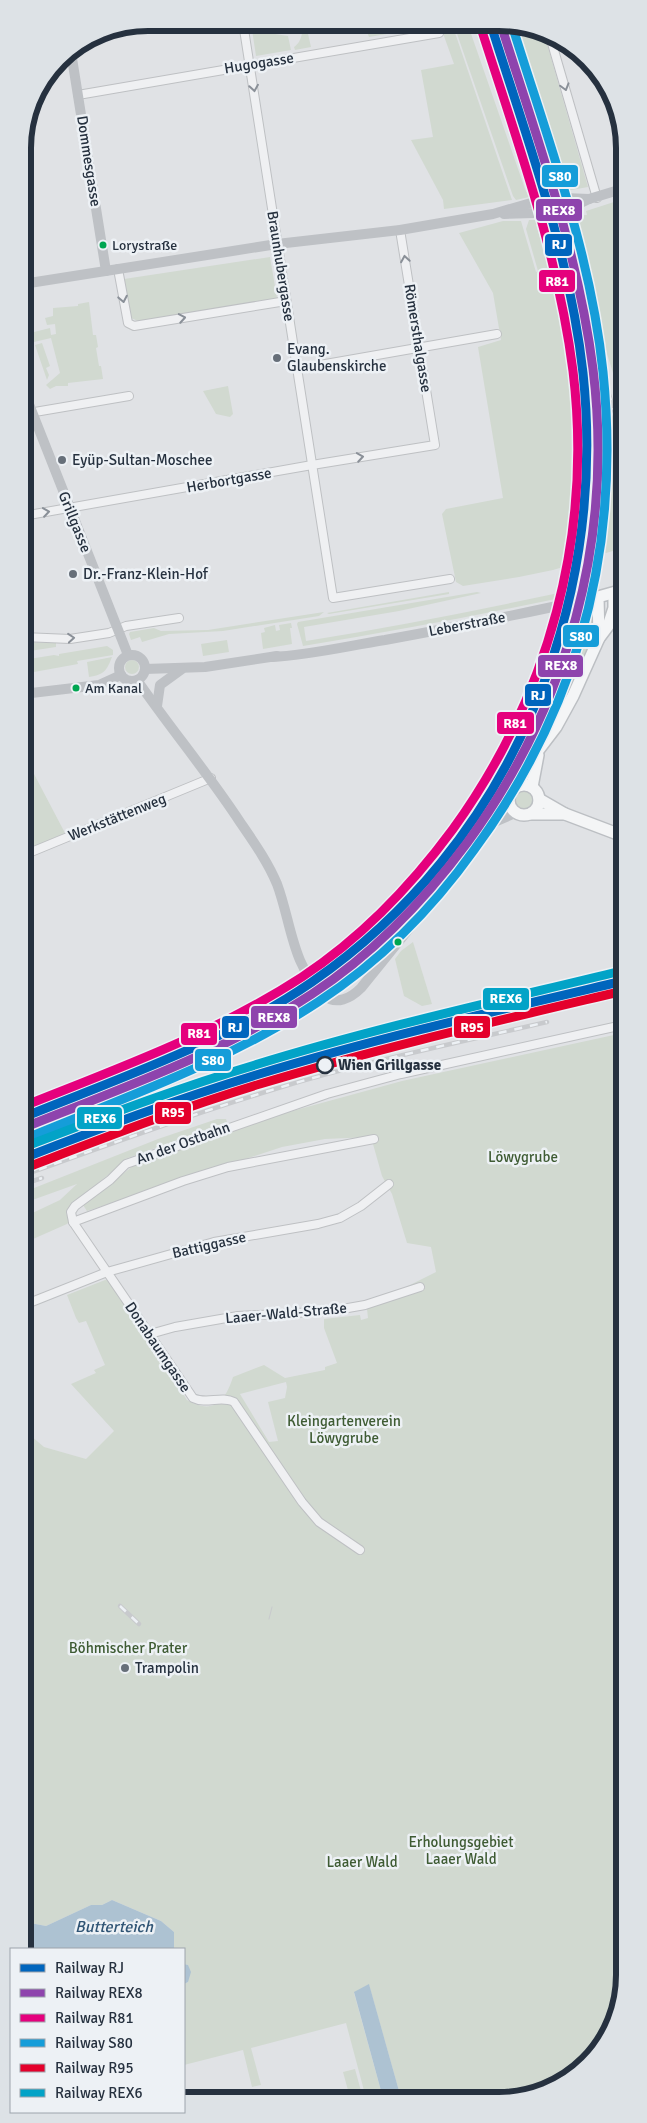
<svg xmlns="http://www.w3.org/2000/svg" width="647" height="2123" viewBox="0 0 647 2123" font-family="Signika,sans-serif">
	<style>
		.green { fill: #d1d9d0; fill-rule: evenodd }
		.water { fill: #adc2d2 }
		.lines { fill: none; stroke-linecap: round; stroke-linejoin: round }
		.street-casing { stroke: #bec0c3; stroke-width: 10 }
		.primary-casing { stroke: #bcbfc3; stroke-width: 14 }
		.street { stroke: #eff0f2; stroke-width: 8 }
		.secondary { stroke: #bec1c5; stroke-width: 10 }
		.primary { stroke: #f4f5f6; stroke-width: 11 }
		.tram { stroke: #c8cacd; stroke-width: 1 }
		.rail-casing { stroke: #c8cacd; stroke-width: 4.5 }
		.rail { stroke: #edf1f5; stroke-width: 2.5; stroke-dasharray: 8; stroke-linecap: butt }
		.rail-1-casing { stroke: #edf1f5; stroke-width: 12 }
		.rail-2-casing { stroke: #edf1f5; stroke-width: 12 }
		.rail-3-casing { stroke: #edf1f5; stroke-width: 12 }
		.rail-4-casing { stroke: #edf1f5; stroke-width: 12 }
		.rail-5-casing { stroke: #edf1f5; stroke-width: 12 }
		.rail-6-casing { stroke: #edf1f5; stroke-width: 12 }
		.rail-1 { stroke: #0065bd; stroke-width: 9 }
		.rail-2 { stroke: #8e44ad; stroke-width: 9 }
		.rail-3 { stroke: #e5007d; stroke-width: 9 }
		.rail-4 { stroke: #159dd9; stroke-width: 9 }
		.rail-5 { stroke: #e4002b; stroke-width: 9 }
		.rail-6 { stroke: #02a3c7; stroke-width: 9 }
		.oneway { stroke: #8a9098 }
		.bus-dot { fill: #00a651; stroke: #edf1f5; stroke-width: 2 }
		.poi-dot { fill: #676f79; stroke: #edf1f5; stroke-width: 2 }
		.stop-dot { fill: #edf1f5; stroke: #26313f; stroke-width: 2.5 }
		.labels { text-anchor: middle; stroke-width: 5; stroke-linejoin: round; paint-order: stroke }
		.bus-label { font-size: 14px; fill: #26313f; stroke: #edf1f5; text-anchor: start }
		.street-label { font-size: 15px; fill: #26313f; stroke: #edf1f5 }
		.poi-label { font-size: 15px; fill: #26313f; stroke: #edf1f5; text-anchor: start }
		.stop-label { font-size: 15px; font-weight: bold; fill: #26313f; stroke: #edf1f5; text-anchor: start }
		.park-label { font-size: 15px; fill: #3e5b33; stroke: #edf1f5 }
		.water-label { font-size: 16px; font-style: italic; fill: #2f5474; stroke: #edf1f5 }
		.rim { fill: none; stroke: #26313f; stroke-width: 6 }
		.line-badge { stroke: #edf1f5; stroke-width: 2 }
		.badge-label { font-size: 14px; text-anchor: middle; font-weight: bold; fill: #fff }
	</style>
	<rect width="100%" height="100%" fill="#e0e2e5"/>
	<g class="green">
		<path d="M251 23H263L275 34 288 36 291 50 256 56Z"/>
		<path d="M267 23 301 24C292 37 276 34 267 23Z"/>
		<path d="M364 24H452L512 200 444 209 443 200 411 140 433 137 421 70 454 64 440 25 369 37Z"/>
		<path d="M306 25 311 47 295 50 294 47C304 40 300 31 306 25Z"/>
		<path d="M454 25H468L525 189 529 197 516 200 513 196Z"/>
		<path d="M509 25H524L545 37 588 187 560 192Z"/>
		<path d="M614 202 620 219 622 220V402L600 331 572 225 567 216 587 215 586 211Z"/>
		<path d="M529 220H537L539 224 536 225C548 262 559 298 566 336 580 409 581 487 571 560L570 565 553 570 519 577 463 586 456 582 442 514 446 509 503 498 478 347 501 340 493 293 459 233 503 221H521L536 272 538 271 526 229Z"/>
		<path d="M270 257 277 298 138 321 131 318 124 279Z"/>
		<path d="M89 302 93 335H96L98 347 96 348 99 366H101L103 379 68 383V386H56L50 389 46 385 60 373 51 338 34 342 30 333 50 328 51 335 56 334 55 324 47 325 45 318 53 316V308L78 306V304Z"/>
		<path d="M42 343 50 366 46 368 49 375 47 380 35 345Z"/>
		<path d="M598 371 623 448V548L606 553 604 552V554L585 560 593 480V446L589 372Z"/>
		<path d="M228 386 233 414 230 417 216 414 203 391Z"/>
		<path d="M594 585 596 590C498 612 401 630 303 646L297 624 298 622 477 592 481 593 399 611 304 627 306 641C403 625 501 606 594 585Z"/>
		<path d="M449 592V594L329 614 327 613Z"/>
		<path d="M579 611 586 612 592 617 595 616 593 637 566 696 525 761 515 783 508 788 503 802 474 833 422 902 385 938 359 961 330 984 322 985 319 981C410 910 487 826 535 721 543 703 553 675 561 652 564 644 565 631 571 624L573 612Z"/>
		<path d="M324 612 319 616 223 631 169 634 142 642 140 637 131 640 129 634 130 632 154 628 161 631 208 630Z"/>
		<path d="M291 623 292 628H290L292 644 263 649 261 633 265 632 264 628 275 625 276 631 280 630 279 625Z"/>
		<path d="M227 640 229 652 203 656 201 644Z"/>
		<path d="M23 642 56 643V647L23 652Z"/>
		<path d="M107 646 113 650V655L77 661 78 664 23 674V660L54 655 59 656V654Z"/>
		<path d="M112 657C107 670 104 675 89 677L87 662Z"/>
		<circle cx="132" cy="667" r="7"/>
		<path d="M23 753 65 833 24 851Z"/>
		<circle cx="524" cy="800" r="11"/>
		<path d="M413 942 432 1004 422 1006 404 996 395 959 401 951Z"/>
		<path d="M623 1033 624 1983 615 2023 593 2058 561 2084 523 2098H401L369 1985 354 1993 383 2098H366L346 2023 251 2048 261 2085 252 2087 243 2050 184 2065V1984L188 1982V1965L184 1964V1949H174V1932L161 1921 112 1900 102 1905H91L46 1926 30 1923 25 1926 24 1430 44 1447 86 1459 114 1431 71 1384 96 1373 94 1370 105 1365 86 1321 79 1323 76 1318 67 1295 105 1280 111 1281 187 1400C213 1415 225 1402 233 1377L264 1365 285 1378 325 1370V1367L337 1363 324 1328V1319L360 1315 361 1320 368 1318 366 1300 406 1287 436 1272 431 1247 407 1243 392 1194 382 1176 371 1137 325 1139 282 1147 87 1211 83 1205 133 1166 285 1113 402 1081ZM286 1382 287 1387 285 1398 268 1402 278 1441 269 1442 240 1394Z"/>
		<path d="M225 1036 230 1037 24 1142V1121Z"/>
		<path d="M217 1119H226L227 1122 125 1159 114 1170 70 1206 66 1212 69 1222 67 1224 24 1243V1217L60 1200 77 1184 24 1203V1192L158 1139Z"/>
		<path d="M355 2069 361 2091 349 2094 343 2072Z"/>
	</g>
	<g class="water">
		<path d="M112 1900 161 1921 174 1932V1949H25V1926L30 1923 46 1926 91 1905H102Z"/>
		<path d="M184 1964 188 1965 191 1972 188 1982 184 1984Z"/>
		<path d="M369 1984 401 2098H383L354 1992Z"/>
	</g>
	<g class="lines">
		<defs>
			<g id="street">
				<path d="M243 23 333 598 450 579"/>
				<path d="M551 40 597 198"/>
				<path d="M78 95 439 33"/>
				<path d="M617 191 622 207"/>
				<path d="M118 269 128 323 134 326 286 301"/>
				<path d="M297 369 497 334"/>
				<path d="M23 414 129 396"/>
				<path d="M23 516 312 465 435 445 400 230"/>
				<path d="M23 637 70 639 109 633 126 626 179 618"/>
				<path d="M24 855 211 778"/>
				<path d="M73 1222 183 1181 228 1167 374 1139"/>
				<path d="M24 1305 107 1272 214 1242 318 1224 340 1218 361 1206 389 1184"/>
				<path d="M150 1334 175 1327 238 1316 331 1311 365 1305 420 1287"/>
				<path d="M360 1550 319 1522 302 1502 234 1402C221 1395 207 1405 193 1398L73 1222 71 1212 75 1206 110 1180 126 1164 327 1094 401 1074 623 1025"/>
			</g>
			<g id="primary">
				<path d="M599 638 598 597 623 590"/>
				<circle cx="524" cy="800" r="15"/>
				<path d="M520 785 527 765 556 727 573 696 599 638 608 626 614 608V593"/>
				<path d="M532 787 538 755"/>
				<path d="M539 799 565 814"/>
				<path d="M530 814H565L623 836"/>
			</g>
		</defs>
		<use href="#street" class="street-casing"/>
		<use href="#primary" class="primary-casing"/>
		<use href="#street" class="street"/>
		<g class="secondary">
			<path d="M71 52 106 271"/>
			<path d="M504 214 534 213 570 208 589 199 622 189"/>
			<path d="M23 284 277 244 400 230 493 214 531 203 564 198 589 199"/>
			<path d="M23 389 128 655"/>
			<circle cx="132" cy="668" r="13"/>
			<path d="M272 657C310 655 347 646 385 640 456 627 527 613 598 597"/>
			<path d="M145 669 205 667 277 656"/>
			<path d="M137 680C170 728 208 773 240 822 253 841 268 862 277 884 291 921 292 967 324 995 336 1006 351 998 361 988L445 884 494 816 508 799"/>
			<path d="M23 694 99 685 121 675"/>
			<path d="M157 706 160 685 182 669"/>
			<path d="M490 824 515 813"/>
		</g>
		<use href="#primary" class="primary"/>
		<path class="tram" d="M269 1619 272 1607"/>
		<defs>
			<g id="rail">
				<path d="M498 25 561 230 588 331 622 434"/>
				<path d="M24 1175C107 1145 190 1115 275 1089 364 1062 456 1043 547 1022"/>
				<path d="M24 1184 42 1178"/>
				<path d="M120 1606 139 1624"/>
			</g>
		</defs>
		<use href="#rail" class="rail-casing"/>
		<use href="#rail" class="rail"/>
		<defs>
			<g id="rail-1">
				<path d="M24 1117C122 1077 225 1042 312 982 509 846 608 609 583 373 570 254 527 139 491 25"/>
				<path d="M24 1158C101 1128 177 1099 256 1075 377 1038 500 1010 623 981"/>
			</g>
			<path id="rail-2" d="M28 1126C125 1087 224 1052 312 994 373 954 424 901 467 843 568 705 614 539 593 369 578 251 537 138 501 25"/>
			<path id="rail-3" d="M24 1106C119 1068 216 1033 302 977 361 938 411 886 453 829 549 696 593 535 573 371 558 253 517 141 481 28"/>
			<path id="rail-4" d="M32 1136C129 1096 230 1060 318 1002 379 962 432 909 474 850 579 707 621 548 603 372 591 253 547 138 512 25"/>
			<path id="rail-5" d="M28 1167C104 1138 181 1108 260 1084 379 1048 501 1020 623 991"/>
			<path id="rail-6" d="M24 1147C100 1118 177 1088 255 1065 375 1028 498 1001 621 971"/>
		</defs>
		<use href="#rail-1" class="rail-1-casing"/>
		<use href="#rail-2" class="rail-2-casing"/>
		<use href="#rail-3" class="rail-3-casing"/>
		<use href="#rail-4" class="rail-4-casing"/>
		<use href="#rail-5" class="rail-5-casing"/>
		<use href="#rail-6" class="rail-6-casing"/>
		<use href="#rail-1" class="rail-1"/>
		<use href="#rail-2" class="rail-2"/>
		<use href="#rail-3" class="rail-3"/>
		<use href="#rail-4" class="rail-4"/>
		<use href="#rail-5" class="rail-5"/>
		<use href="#rail-6" class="rail-6"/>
	</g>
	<defs><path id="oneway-chevron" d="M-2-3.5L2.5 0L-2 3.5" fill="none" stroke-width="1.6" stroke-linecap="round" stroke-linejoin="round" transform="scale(1.25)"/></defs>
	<g class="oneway">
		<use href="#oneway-chevron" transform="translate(565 87) rotate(74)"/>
		<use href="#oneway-chevron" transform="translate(254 88) rotate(81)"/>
		<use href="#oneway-chevron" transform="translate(405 259) rotate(-99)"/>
		<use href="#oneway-chevron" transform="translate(123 299) rotate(79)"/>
		<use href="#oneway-chevron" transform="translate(182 318) rotate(-10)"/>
		<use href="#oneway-chevron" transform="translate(360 457) rotate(-9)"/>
		<use href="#oneway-chevron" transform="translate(46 512) rotate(-8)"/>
		<use href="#oneway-chevron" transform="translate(71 638) rotate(-5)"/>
	</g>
	<g class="bus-dot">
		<circle cx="103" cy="245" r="4.5"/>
		<circle cx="76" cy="688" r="4.5"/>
		<circle cx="398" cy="942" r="4.5"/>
	</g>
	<g class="poi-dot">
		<circle cx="277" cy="358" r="5"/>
		<circle cx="62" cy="460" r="5"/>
		<circle cx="73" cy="574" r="5"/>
		<circle cx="125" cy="1668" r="5"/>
	</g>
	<circle class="stop-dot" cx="325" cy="1065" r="8"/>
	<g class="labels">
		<g class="bus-label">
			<text x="112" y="250">Lorystraße</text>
			<text x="85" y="693">Am Kanal</text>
		</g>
		<g class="street-label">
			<text transform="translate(259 63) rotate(-9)" y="5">Hugogasse</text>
			<text transform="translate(89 161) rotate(81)" y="5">Dommesgasse</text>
			<text transform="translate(281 266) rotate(81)" y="5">Braunhubergasse</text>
			<text transform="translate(418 338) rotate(81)" y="5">Römersthalgasse</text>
			<text transform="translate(229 480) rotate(-10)" y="5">Herbortgasse</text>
			<text transform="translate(75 522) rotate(68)" y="5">Grillgasse</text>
			<text transform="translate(467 624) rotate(-11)" y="5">Leberstraße</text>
			<text transform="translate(117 817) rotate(-22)" y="5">Werkstättenweg</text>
			<text transform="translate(183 1143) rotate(-20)" y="5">An der Ostbahn</text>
			<text transform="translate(209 1245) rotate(-13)" y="5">Battiggasse</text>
			<text transform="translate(286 1313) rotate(-5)" y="5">Laaer-Wald-Straße</text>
			<text transform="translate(158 1347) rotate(56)" y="5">Donabaumgasse</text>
		</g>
		<g class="poi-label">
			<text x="287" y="354">Evang.<tspan x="287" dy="17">Glaubenskirche</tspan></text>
			<text x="72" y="465">Eyüp-Sultan-Moschee</text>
			<text x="83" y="579">Dr.-Franz-Klein-Hof</text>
			<text x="135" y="1673">Trampolin</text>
		</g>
		<g class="stop-label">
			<text x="338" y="1070">Wien Grillgasse</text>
		</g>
		<g class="park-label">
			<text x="523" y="1162">Löwygrube</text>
			<text x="344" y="1426">Kleingartenverein<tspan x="344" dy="17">Löwygrube</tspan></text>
			<text x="128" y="1653">Böhmischer Prater</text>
			<text x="461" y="1847">Erholungsgebiet<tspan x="461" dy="17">Laaer Wald</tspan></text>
			<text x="362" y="1867">Laaer Wald</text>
		</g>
		<g class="water-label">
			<text x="114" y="1932">Butterteich</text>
		</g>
	</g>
	<path d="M0 0H647V2123H0ZM148 31H499A117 117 0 0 1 616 148V1975A117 117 0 0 1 499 2092H148A117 117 0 0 1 31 1975V148A117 117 0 0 1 148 31Z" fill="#dde2e6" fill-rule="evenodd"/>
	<path class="rim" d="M148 31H499A117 117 0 0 1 616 148V1975A117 117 0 0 1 499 2092H148A117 117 0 0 1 31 1975V148A117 117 0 0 1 148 31Z"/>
	<g class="line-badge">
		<rect x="541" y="164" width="38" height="24" rx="5" fill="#159dd9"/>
		<rect x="535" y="198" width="48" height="24" rx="5" fill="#8e44ad"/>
		<rect x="544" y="233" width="29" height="24" rx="5" fill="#0065bd"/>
		<rect x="538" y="269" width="38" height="24" rx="5" fill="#e5007d"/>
		<rect x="562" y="624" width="38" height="24" rx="5" fill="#159dd9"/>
		<rect x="537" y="654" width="47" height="24" rx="5" fill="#8e44ad"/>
		<rect x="524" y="683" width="28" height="24" rx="5" fill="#0065bd"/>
		<rect x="496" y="711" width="39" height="24" rx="5" fill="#e5007d"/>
		<rect x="482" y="987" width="48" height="24" rx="5" fill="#02a3c7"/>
		<rect x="250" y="1005" width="48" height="24" rx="5" fill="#8e44ad"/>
		<rect x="453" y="1015" width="38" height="24" rx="5" fill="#e4002b"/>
		<rect x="221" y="1015" width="29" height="24" rx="5" fill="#0065bd"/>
		<rect x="180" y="1022" width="38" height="24" rx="5" fill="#e5007d"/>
		<rect x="194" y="1048" width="38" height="24" rx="5" fill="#159dd9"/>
		<rect x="154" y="1101" width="38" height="24" rx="5" fill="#e4002b"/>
		<rect x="76" y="1106" width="47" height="24" rx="5" fill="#02a3c7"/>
	</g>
	<g class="badge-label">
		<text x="560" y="181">S80</text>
		<text x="559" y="215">REX8</text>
		<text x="559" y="249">RJ</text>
		<text x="557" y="286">R81</text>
		<text x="581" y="641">S80</text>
		<text x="561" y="670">REX8</text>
		<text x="538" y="700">RJ</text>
		<text x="515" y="728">R81</text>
		<text x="506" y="1003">REX6</text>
		<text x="274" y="1022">REX8</text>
		<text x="472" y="1032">R95</text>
		<text x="235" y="1032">RJ</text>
		<text x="199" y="1038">R81</text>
		<text x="213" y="1065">S80</text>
		<text x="173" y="1117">R95</text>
		<text x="100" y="1123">REX6</text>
	</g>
	<rect x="10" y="1948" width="175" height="165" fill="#edf1f5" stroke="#9da4ac"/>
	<rect x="20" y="1964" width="25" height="8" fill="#0065bd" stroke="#9da4ac"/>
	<text x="55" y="1973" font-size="15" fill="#26313f">Railway RJ</text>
	<rect x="20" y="1989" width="25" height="8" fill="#8e44ad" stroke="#9da4ac"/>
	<text x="55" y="1998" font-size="15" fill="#26313f">Railway REX8</text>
	<rect x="20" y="2014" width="25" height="8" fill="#e5007d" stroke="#9da4ac"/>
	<text x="55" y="2023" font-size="15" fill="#26313f">Railway R81</text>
	<rect x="20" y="2039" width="25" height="8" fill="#159dd9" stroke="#9da4ac"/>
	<text x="55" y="2048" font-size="15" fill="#26313f">Railway S80</text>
	<rect x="20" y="2064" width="25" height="8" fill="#e4002b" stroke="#9da4ac"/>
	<text x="55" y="2073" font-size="15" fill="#26313f">Railway R95</text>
	<rect x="20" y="2089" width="25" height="8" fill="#02a3c7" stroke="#9da4ac"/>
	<text x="55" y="2098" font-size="15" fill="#26313f">Railway REX6</text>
</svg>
